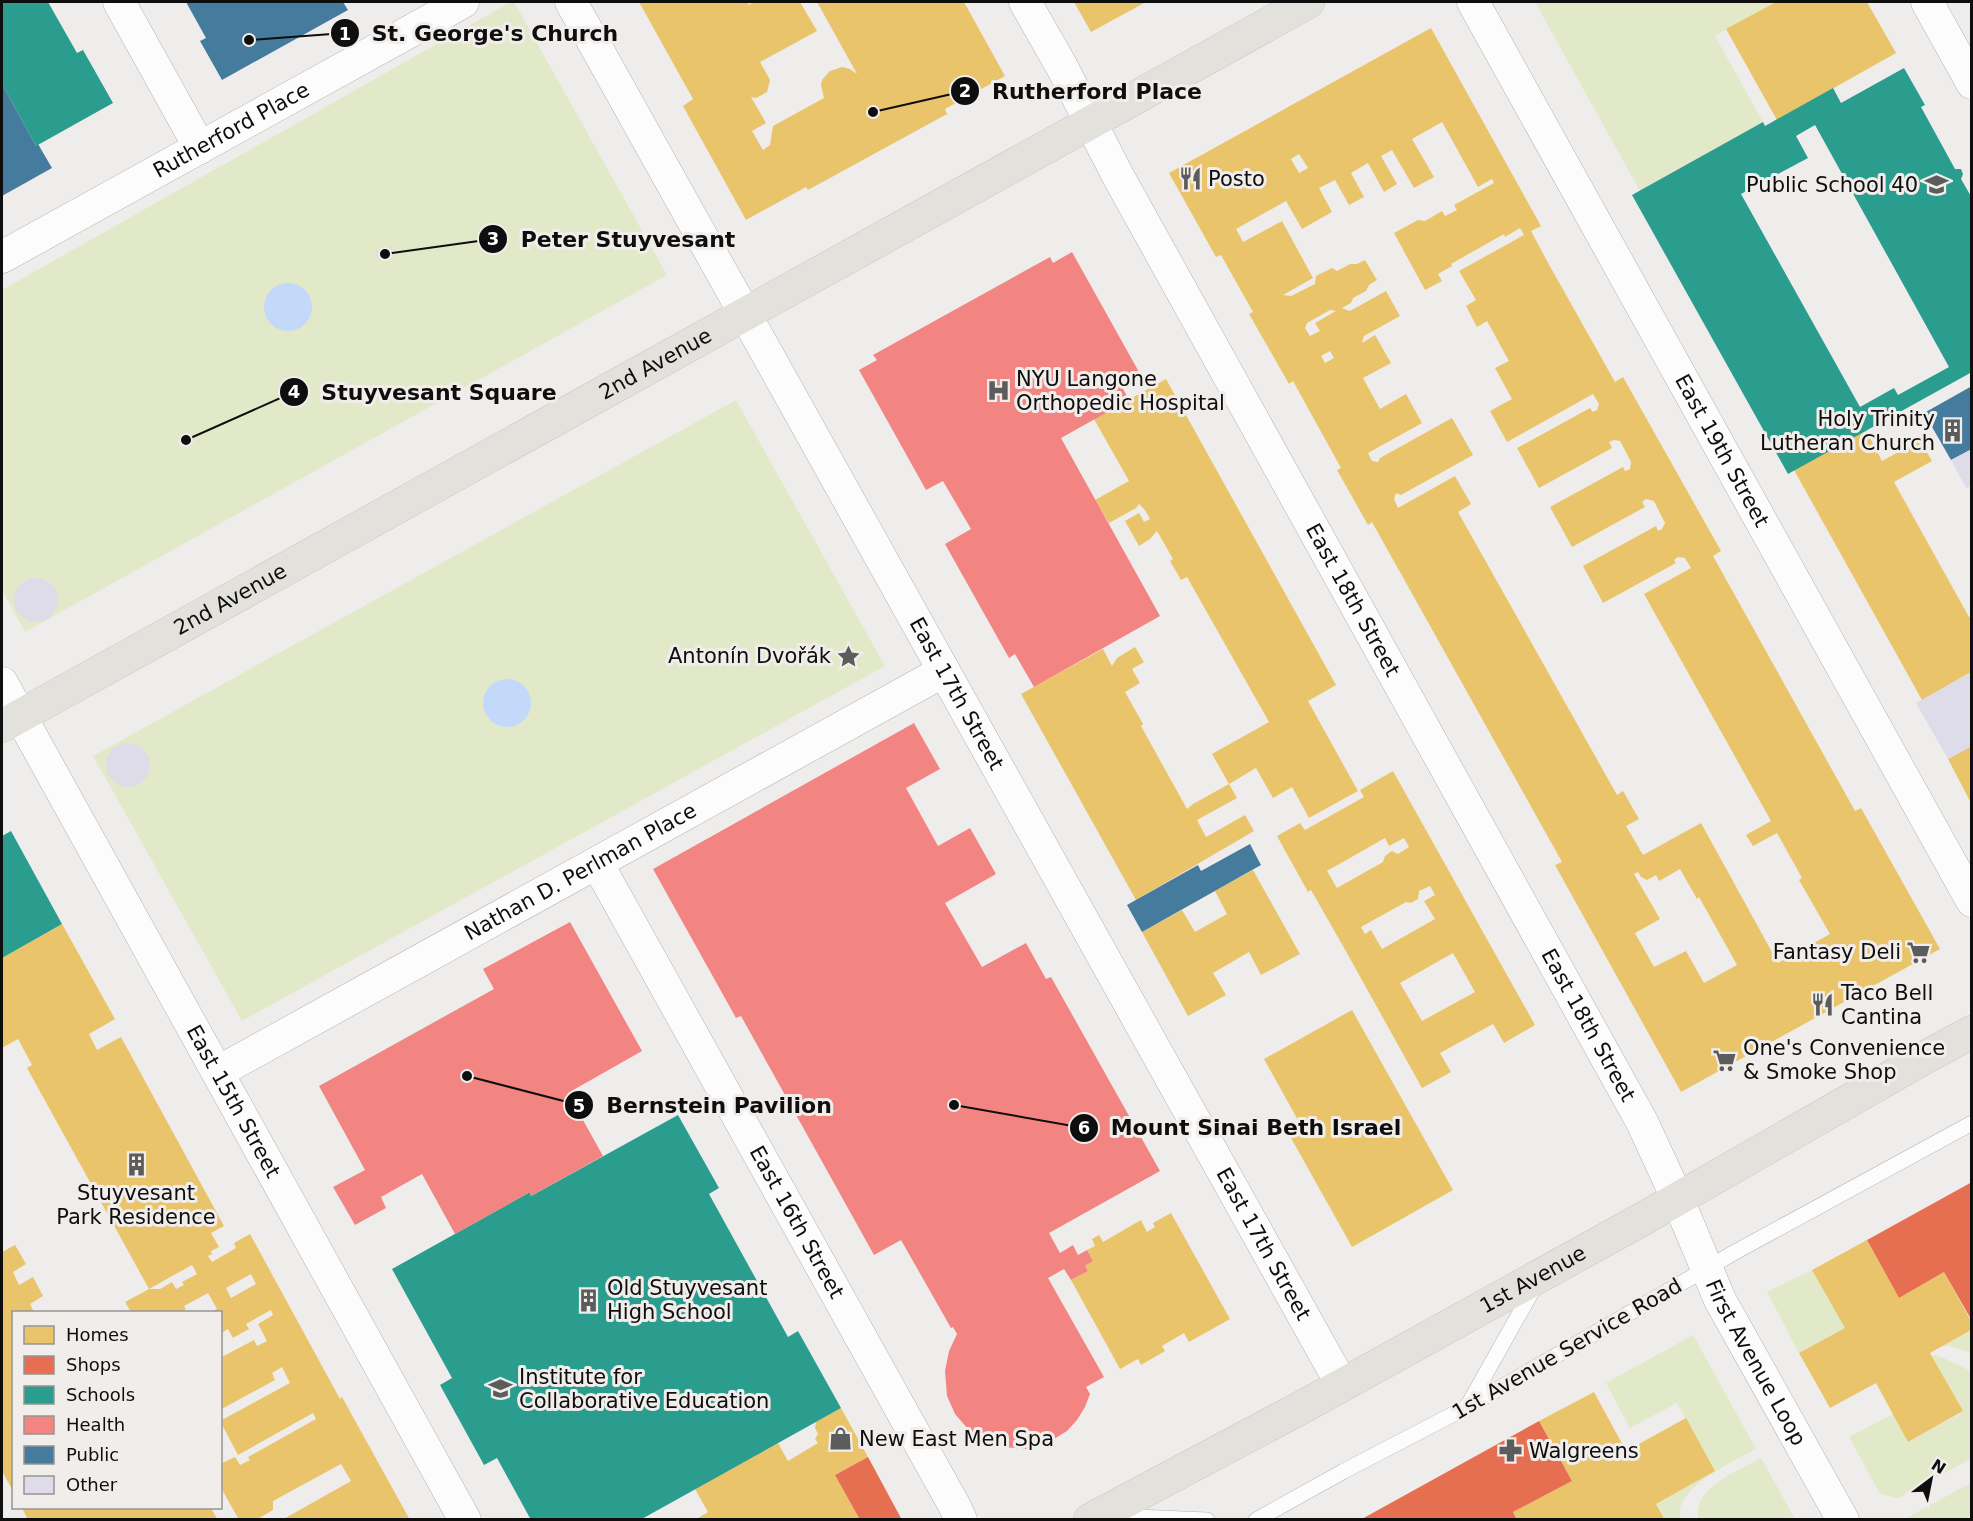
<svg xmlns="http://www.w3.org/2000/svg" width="1973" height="1521" viewBox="0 0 1973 1521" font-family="'DejaVu Sans',sans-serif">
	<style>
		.green { fill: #e2e9c8 }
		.water { fill: #c4d9f9 }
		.homes { fill: #e9c46a; fill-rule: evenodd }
		.shops { fill: #e76f51 }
		.schools { fill: #2a9d8f; fill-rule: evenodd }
		.health { fill: #f28482 }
		.public { fill: #457b9d }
		.building { fill: #dedce9 }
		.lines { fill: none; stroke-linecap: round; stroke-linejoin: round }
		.lane-casing { stroke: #b4b3b2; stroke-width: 16 }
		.street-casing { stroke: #b4b3b2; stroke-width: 33 }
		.primary-casing { stroke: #c9c8c8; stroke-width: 34 }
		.lane { stroke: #fdfcfc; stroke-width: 15 }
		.street { stroke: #fdfcfc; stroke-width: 32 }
		.primary { stroke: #e3e1db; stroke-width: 33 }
		.labels { text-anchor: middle; stroke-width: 6; stroke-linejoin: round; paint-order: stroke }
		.street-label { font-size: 21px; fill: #0f0e0e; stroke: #f0edeb }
		.poi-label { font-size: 21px; fill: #0f0e0e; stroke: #f0edeb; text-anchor: start }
		.leader { fill: none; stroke: #0f0e0e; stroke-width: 2 }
		.callout-dot { fill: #0f0e0e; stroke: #f0edeb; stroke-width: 2 }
		.mark-label { font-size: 18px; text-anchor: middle; font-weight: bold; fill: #fff }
		.callout-label { font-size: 22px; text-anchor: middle; font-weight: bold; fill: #0f0e0e; stroke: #f0edeb; stroke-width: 6; stroke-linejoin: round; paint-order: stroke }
	</style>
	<rect width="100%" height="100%" fill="#efedec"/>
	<g class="green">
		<path d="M511 2H514L667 275 25 632 2 590V290Z"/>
		<path d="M1535 2H1776L1715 36 1763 122 1640 191Z"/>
		<path d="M736 400 885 666 242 1021 93 756Z"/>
		<path d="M1812 1270 1845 1328 1799 1353 1767 1292Z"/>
		<path d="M1971 1330V1353L1950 1346H1942Z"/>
		<path d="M1693 1335 1756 1449C1735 1460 1694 1480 1683 1501 1679 1507 1680 1513 1681 1519H1665L1656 1504 1715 1471 1677 1403 1630 1428 1606 1383Z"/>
		<path d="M1936 1355 1962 1366 1971 1372V1460L1970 1459 1899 1498 1880 1494 1849 1437 1893 1414 1908 1442 1963 1412 1932 1356Z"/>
		<path d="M1761 1458 1795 1519H1698C1693 1487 1738 1471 1761 1458Z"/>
		<path d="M1969 1484 1971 1487V1519H1907L1908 1517Z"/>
	</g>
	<g class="water">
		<circle cx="288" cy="307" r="24"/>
		<circle cx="507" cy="703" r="24"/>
	</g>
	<g class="homes">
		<path d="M639 2H749L748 5 754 2H800L817 31 760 62 770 80 767 92 756 98 751 97 766 123 752 131 763 150 770 145 773 126 824 98 821 85 822 80 830 71 842 67 850 69 857 74 817 2H964L1005 76 945 109 947 114 808 190 806 187 746 220 683 106 693 99Z"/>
		<path d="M1074 2H1146L1091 32Z"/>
		<path d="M1776 2H1867L1896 53 1777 120 1726 29Z"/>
		<path d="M1431 28 1541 226 1531 231 1547 261 1615 382 1623 377 1721 551 1713 556 1855 811 1861 808 1940 949 1681 1092 1555 865 1562 862 1372 522 1368 525 1337 470 1341 468 1293 381 1289 384 1249 314 1253 312 1221 255 1216 257 1169 173ZM1442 122 1478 187 1492 179 1494 183 1454 205 1457 210 1445 216 1442 211 1425 221 1418 220 1394 233 1425 290 1442 281 1438 274 1452 266 1451 264 1504 234 1505 237 1520 228 1524 235 1459 271 1476 300 1466 306 1477 327 1487 321 1509 361 1495 368 1512 399 1490 411 1507 442 1593 394 1599 404 1597 410 1593 412 1590 408 1517 448 1539 488 1612 448 1609 442 1614 440 1620 441 1626 452 1631 462 1630 469 1625 471 1623 467 1550 507 1572 547 1645 507 1642 502 1646 499 1654 501 1665 523 1662 529 1658 531 1656 526 1583 566 1603 603 1676 563 1674 560 1678 557 1685 558 1691 568 1644 594 1771 821 1746 835 1753 846 1777 833 1802 878 1799 880 1830 934 1778 963 1701 823 1643 855 1626 826 1639 819 1623 791 1617 795 1458 512 1471 504 1455 476 1398 508 1394 499 1396 493 1401 495 1473 455 1452 418 1380 458 1378 462 1372 461 1368 453 1422 423 1406 394 1380 409 1363 378 1391 363 1375 335 1362 343 1364 336 1400 316 1386 291 1350 311 1342 308 1351 303 1353 298 1366 291 1369 285 1377 280 1365 260 1357 264H1350L1337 271 1332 268 1316 276 1315 284 1291 296 1283 295 1313 278 1282 221 1243 242 1236 229 1286 201 1302 229 1332 212 1319 188 1335 180 1349 205 1364 197 1351 173 1368 163 1384 192 1397 184 1381 156 1392 150 1414 188 1434 177 1412 139ZM1299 154 1308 168 1299 173 1291 159ZM1330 310 1336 311 1315 323 1320 331 1310 336 1305 328 1307 323ZM1330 351 1334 358 1325 363 1321 356ZM1680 869 1697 899 1699 897 1737 965 1704 983 1686 951 1654 967 1635 933 1660 919 1634 874 1638 872 1641 877 1647 880 1656 875 1659 881Z"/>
		<path d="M1166 379 1336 685 1308 701 1358 791 1309 818 1292 787 1273 798 1256 768 1229 784 1212 754 1269 722 1187 577 1181 580 1170 561 1173 559 1157 531 1150 539 1139 546 1125 521 1139 513 1144 522 1150 519 1145 510 1139 504 1136 508 1109 523 1095 500 1129 481 1094 419Z"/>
		<path d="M1866 430 1882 461 1920 440 1932 461 1894 482 1969 617 1971 616V672L1922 700 1794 470Z"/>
		<path d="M1135 647 1144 662 1132 669 1140 683 1125 692 1143 724 1141 726 1187 809 1193 804 1229 784 1237 798 1197 820 1206 837 1245 815 1254 831 1136 900 1021 694 1103 649 1112 666 1117 658Z"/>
		<path d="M1971 746V803L1948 759Z"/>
		<path d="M1393 771 1535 1025 1504 1043 1493 1024 1440 1053 1451 1072 1422 1088 1343 946 1311 890 1308 892 1277 836 1300 823 1305 830 1364 797 1360 790ZM1385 838 1389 846 1404 838 1409 847 1398 854 1392 851 1385 856 1383 862 1337 888 1327 871ZM1430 886 1435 895 1424 901 1435 919 1382 949 1371 930 1365 934 1361 927 1406 902 1411 903 1418 899 1419 891ZM1453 953 1475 992 1422 1021 1400 983Z"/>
		<path d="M1253 870 1300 954 1261 975 1249 952 1213 973 1226 995 1188 1016 1142 932 1182 910 1195 932 1227 914 1215 891Z"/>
		<path d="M62 924 115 1019 89 1034 97 1050 121 1037 224 1226 211 1233 219 1247 211 1251 212 1254 208 1256 212 1262 236 1248 234 1243 250 1234 340 1399 342 1397 410 1520H282L351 1481 341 1464 273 1501V1510L256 1520H239L220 1486V1464L235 1457 240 1465 250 1460 248 1457 316 1419 313 1413 238 1455 220 1421 290 1383 282 1367 272 1373 275 1380 220 1410V1358L254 1340 257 1346 267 1341 258 1324 273 1315 271 1310 246 1324 249 1329 233 1338 228 1329 220 1334V1312H210L217 1309 208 1293 184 1306 186 1309 180 1312H131L125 1302 149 1289H160L172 1282 176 1289 184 1285 182 1282 197 1274 192 1265 149 1289 27 1068 32 1065 18 1039 2 1048V958ZM251 1274 256 1284 231 1298 226 1288Z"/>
		<path d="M1352 1010 1453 1190 1352 1247 1286 1129 1299 1122 1264 1059Z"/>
		<path d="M1171 1213 1230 1319 1189 1342 1184 1333 1162 1346 1165 1351 1141 1365 1138 1359 1120 1369 1071 1280 1088 1271 1085 1266 1093 1261 1087 1250 1095 1246 1092 1239 1099 1235 1103 1242 1141 1220 1147 1232 1155 1227 1153 1223Z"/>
		<path d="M1867 1240 1899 1298 1944 1272 1971 1321V1330L1930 1353 1963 1411 1908 1442 1876 1383 1830 1408 1799 1353 1845 1328 1812 1270Z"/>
		<path d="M15 1245 26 1264 13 1272 19 1285 33 1277 43 1296 30 1304 34 1312H14V1418L11 1419 14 1424V1493L2 1471V1252Z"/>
		<path d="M1594 1392 1626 1451 1686 1418 1715 1471 1656 1504 1665 1520H1517L1513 1512 1572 1481 1539 1421Z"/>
		<path d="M841 1408 868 1457 835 1475 860 1520H695L708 1512 695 1489 778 1443 788 1461 818 1443 815 1439 818 1434 815 1428 816 1422Z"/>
		<path d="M22 1508H211L218 1520H28Z"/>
	</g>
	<g class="shops">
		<path d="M1972 1182V1321L1944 1272 1899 1298 1867 1240Z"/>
		<path d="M1539 1421 1572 1481 1513 1512 1517 1520H1360Z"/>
		<path d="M868 1457 902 1520H860L835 1475Z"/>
	</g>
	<g class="schools">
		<path d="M2 2H48L77 53 83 50 113 103 36 146 2 84Z"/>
		<path d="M1904 68 1925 105 1921 107 1955 169H1961L1963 174 1961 179 1972 198V372L1788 474 1632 195 1763 122 1765 126 1833 88 1841 103ZM1815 125 1949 367 1898 395 1894 388 1860 407 1741 194 1808 158 1796 136Z"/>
		<path d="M11 831 62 924 2 958V836Z"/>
		<path d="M678 1115 719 1188 709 1194 788 1337 798 1331 841 1408 640 1520H531L497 1458 484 1465 440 1385 452 1378 392 1269 530 1192 531 1196Z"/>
	</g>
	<g class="health">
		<path d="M1072 252 1139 372 1120 383 1129 400 1061 438 1160 616 1034 687 1015 654 1009 658 945 544 971 529 943 481 926 490 859 370 877 360 873 355 1050 257 1053 263Z"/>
		<path d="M914 723 940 769 906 788 938 846 970 828 996 874 945 903 982 967 1026 943 1046 979 1051 977 1160 1171 1049 1233 1060 1253 1073 1245 1078 1255 1087 1250 1093 1261 1085 1266 1088 1271 1071 1280 1064 1269 1048 1278 1104 1377 1086 1387 1090 1394 1085 1407 1077 1420 1067 1431 1046 1444 1027 1449 1002 1447 984 1441 968 1429 955 1414 947 1396 945 1371 949 1351 957 1334 953 1327 951 1328 901 1240 874 1255 741 1016 736 1018 653 869Z"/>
		<path d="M570 922 642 1051 568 1093 603 1156 531 1196 530 1192 455 1234 422 1174 381 1197 386 1208 355 1225 333 1187 365 1170 319 1086 494 989 483 969Z"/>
	</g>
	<g class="public">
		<path d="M186 2H343L348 10 222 80 200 41 206 38Z"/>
		<path d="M2 84 36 146 38 144 52 168 2 196Z"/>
		<path d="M1972 386V449L1951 460 1924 413Z"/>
		<path d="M1250 844 1261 865 1142 932 1127 905 1198 865 1201 871Z"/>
	</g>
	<g class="building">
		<path d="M391 246 394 255 379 261 375 252Z"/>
		<path d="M1972 449V486L1966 488 1951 460Z"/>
		<circle cx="36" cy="600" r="22"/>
		<path d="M1972 672V746L1948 759 1916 703Z"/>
		<circle cx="128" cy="765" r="22"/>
	</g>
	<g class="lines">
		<defs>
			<g id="lane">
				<path d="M1467 1407 1535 1286"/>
				<path d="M1112 1516 1207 1520"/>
				<path d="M1256 1520 1344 1471 1467 1407 1737 1251 1972 1123"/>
			</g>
			<g id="street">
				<path d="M119 2 200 148"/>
				<path id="s1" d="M571 2 1342 1385"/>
				<path id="s2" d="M1025 2 1062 67 1118 176 1642 1122 1678 1200 1720 1300 1843 1520"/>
				<path id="s3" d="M1473 2 1972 901"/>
				<path d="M1927 2 1972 83"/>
				<path id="s4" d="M2 257 463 2"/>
				<path id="s5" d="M2 683 465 1520"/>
				<path id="s6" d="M597 863 954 1505 961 1520"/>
				<path id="s7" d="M218 1072 944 671"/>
			</g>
			<g id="primary">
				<path id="s8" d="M2 726 1308 2"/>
				<path id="s9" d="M1090 1520 1306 1405 1639 1221 1922 1059 1972 1032"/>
			</g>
		</defs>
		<use href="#lane" class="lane-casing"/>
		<use href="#street" class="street-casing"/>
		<use href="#primary" class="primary-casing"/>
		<use href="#lane" class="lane"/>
		<use href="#street" class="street"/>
		<use href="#primary" class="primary"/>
	</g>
	<defs>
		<symbol id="restaurant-bare" viewBox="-9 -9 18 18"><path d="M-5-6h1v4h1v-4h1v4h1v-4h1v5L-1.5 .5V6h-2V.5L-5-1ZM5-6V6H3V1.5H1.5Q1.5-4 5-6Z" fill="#5d5c5c" stroke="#f0edeb" stroke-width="2.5" paint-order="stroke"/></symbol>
		<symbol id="school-bare" viewBox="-9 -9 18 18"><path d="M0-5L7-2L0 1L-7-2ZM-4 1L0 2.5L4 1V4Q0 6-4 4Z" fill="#5d5c5c" stroke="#f0edeb" stroke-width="2.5" paint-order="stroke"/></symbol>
		<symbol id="hospital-bare" viewBox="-9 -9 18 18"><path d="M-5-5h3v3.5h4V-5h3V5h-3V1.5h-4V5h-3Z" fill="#5d5c5c" stroke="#f0edeb" stroke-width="2.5" paint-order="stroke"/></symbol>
		<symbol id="building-bare" viewBox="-9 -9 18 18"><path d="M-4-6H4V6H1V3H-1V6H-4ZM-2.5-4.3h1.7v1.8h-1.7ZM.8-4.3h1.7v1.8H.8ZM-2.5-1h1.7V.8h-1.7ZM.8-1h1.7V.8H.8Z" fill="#5d5c5c" stroke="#f0edeb" stroke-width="2.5" paint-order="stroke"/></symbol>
		<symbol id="sight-bare" viewBox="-9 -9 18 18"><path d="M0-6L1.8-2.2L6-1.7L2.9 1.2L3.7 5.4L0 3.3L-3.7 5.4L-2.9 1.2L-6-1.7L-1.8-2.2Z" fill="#5d5c5c" stroke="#f0edeb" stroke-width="2.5" paint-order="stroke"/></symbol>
		<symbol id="supermarket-bare" viewBox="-9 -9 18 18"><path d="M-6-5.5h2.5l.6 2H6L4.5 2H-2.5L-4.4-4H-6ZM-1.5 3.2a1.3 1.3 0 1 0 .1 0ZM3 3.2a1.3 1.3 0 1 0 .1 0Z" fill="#5d5c5c" stroke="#f0edeb" stroke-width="2.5" paint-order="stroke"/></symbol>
		<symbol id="shop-bare" viewBox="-9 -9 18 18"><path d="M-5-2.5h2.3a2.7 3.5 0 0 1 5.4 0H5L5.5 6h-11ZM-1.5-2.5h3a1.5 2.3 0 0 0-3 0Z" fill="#5d5c5c" stroke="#f0edeb" stroke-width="2.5" paint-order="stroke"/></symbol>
		<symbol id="pharmacy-bare" viewBox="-9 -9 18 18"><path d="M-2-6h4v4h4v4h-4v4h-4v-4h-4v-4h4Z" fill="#5d5c5c" stroke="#f0edeb" stroke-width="2.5" paint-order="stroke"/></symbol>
	</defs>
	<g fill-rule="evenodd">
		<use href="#restaurant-bare" x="1174" y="162" width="33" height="33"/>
		<use href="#school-bare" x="1920" y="168" width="33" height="33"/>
		<use href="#hospital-bare" x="982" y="374" width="33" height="33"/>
		<use href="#building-bare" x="1936" y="414" width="33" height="33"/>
		<use href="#sight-bare" x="832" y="640" width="33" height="33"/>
		<use href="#supermarket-bare" x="1902" y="936" width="33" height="33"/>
		<use href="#restaurant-bare" x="1806" y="988" width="33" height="33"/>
		<use href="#supermarket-bare" x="1708" y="1044" width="33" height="33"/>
		<use href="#building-bare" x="120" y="1148" width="33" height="33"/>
		<use href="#building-bare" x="572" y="1284" width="33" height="33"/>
		<use href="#school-bare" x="484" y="1372" width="33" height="33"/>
		<use href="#shop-bare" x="824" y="1422" width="33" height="33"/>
		<use href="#pharmacy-bare" x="1494" y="1434" width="33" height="33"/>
	</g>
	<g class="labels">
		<g class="street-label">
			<text dy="7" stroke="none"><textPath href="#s4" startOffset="262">Rutherford Place</textPath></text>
			<text dy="7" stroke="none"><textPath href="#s8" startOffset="747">2nd Avenue</textPath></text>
			<text dy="7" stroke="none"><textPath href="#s3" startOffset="513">East 19th Street</textPath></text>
			<text dy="7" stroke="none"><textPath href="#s8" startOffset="261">2nd Avenue</textPath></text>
			<text dy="7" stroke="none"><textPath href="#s2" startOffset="682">East 18th Street</textPath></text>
			<text dy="7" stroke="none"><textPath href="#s1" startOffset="792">East 17th Street</textPath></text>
			<text dy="7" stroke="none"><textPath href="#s7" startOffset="414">Nathan D. Perlman Place</textPath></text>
			<text dy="7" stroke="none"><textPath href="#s2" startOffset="1168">East 18th Street</textPath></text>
			<text dy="7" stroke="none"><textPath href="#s5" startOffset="478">East 15th Street</textPath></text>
			<text dy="7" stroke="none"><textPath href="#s6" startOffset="411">East 16th Street</textPath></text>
			<text dy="7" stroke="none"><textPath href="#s1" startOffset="1422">East 17th Street</textPath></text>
			<text dy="7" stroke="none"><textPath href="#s9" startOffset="504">1st Avenue</textPath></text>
			<text transform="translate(1567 1349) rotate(-30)" y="7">1st Avenue Service Road</text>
			<text dy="7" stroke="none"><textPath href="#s2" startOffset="1545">First Avenue Loop</textPath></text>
		</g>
		<g class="poi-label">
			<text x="1208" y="186">Posto</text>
			<text x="1918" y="192" text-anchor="end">Public School 40</text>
			<text x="1016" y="386">NYU Langone<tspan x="1016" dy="24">Orthopedic Hospital</tspan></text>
			<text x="1935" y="426" text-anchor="end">Holy Trinity<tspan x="1935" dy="24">Lutheran Church</tspan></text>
			<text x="831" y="663" text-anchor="end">Antonín Dvořák</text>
			<text x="1901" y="959" text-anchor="end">Fantasy Deli</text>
			<text x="1841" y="1000">Taco Bell<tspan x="1841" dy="24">Cantina</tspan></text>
			<text x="1743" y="1055">One's Convenience<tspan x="1743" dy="24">&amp; Smoke Shop</tspan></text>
			<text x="136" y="1200" text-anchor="middle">Stuyvesant<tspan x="136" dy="24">Park Residence</tspan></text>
			<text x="607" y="1295">Old Stuyvesant<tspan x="607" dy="24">High School</tspan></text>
			<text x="519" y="1384">Institute for<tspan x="519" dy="24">Collaborative Education</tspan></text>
			<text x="859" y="1446">New East Men Spa</text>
			<text x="1529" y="1458">Walgreens</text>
		</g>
	</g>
	<path class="leader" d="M249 40L345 33M873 112L965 91M385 254L493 239M186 440L294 392M467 1076L579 1105M954 1105L1084 1128"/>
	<g class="callout-dot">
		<circle cx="249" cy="40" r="6"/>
		<circle cx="873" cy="112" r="6"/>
		<circle cx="385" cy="254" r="6"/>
		<circle cx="186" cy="440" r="6"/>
		<circle cx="467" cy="1076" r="6"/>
		<circle cx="954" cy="1105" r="6"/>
		<circle cx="345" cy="33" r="15"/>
		<circle cx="965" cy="91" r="15"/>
		<circle cx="493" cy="239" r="15"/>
		<circle cx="294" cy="392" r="15"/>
		<circle cx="579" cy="1105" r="15"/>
		<circle cx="1084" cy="1128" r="15"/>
	</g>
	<g class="mark-label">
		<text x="345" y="40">1</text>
		<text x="965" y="97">2</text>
		<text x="493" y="245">3</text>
		<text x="294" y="398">4</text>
		<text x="579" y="1112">5</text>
		<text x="1084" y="1134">6</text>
	</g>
	<g class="callout-label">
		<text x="495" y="41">St. George's Church</text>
		<text x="1097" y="99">Rutherford Place</text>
		<text x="628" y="247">Peter Stuyvesant</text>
		<text x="439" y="400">Stuyvesant Square</text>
		<text x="719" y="1113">Bernstein Pavilion</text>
		<text x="1256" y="1135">Mount Sinai Beth Israel</text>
	</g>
	<rect width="1973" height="1521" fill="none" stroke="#0f0e0e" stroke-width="6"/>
	<rect x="12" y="1311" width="210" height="198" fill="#f0edeb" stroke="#969493" stroke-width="1.5"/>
	<rect x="24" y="1326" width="30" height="18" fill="#e9c46a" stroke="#969493" stroke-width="1.5"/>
	<text x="66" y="1341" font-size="18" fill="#0f0e0e">Homes</text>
	<rect x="24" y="1356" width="30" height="18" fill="#e76f51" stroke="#969493" stroke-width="1.5"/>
	<text x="66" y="1371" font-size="18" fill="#0f0e0e">Shops</text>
	<rect x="24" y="1386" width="30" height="18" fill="#2a9d8f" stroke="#969493" stroke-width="1.5"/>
	<text x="66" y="1401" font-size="18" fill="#0f0e0e">Schools</text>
	<rect x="24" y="1416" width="30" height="18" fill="#f28482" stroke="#969493" stroke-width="1.5"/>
	<text x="66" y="1431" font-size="18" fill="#0f0e0e">Health</text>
	<rect x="24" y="1446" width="30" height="18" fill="#457b9d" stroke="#969493" stroke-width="1.5"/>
	<text x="66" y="1461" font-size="18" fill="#0f0e0e">Public</text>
	<rect x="24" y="1476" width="30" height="18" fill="#dedce9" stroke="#969493" stroke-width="1.5"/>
	<text x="66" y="1491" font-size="18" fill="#0f0e0e">Other</text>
	<g transform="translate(1931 1479) rotate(32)" stroke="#f0edeb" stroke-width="4.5" paint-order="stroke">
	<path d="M0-4.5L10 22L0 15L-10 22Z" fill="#0f0e0e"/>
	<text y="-9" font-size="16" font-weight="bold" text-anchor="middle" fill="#0f0e0e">N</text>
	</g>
</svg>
